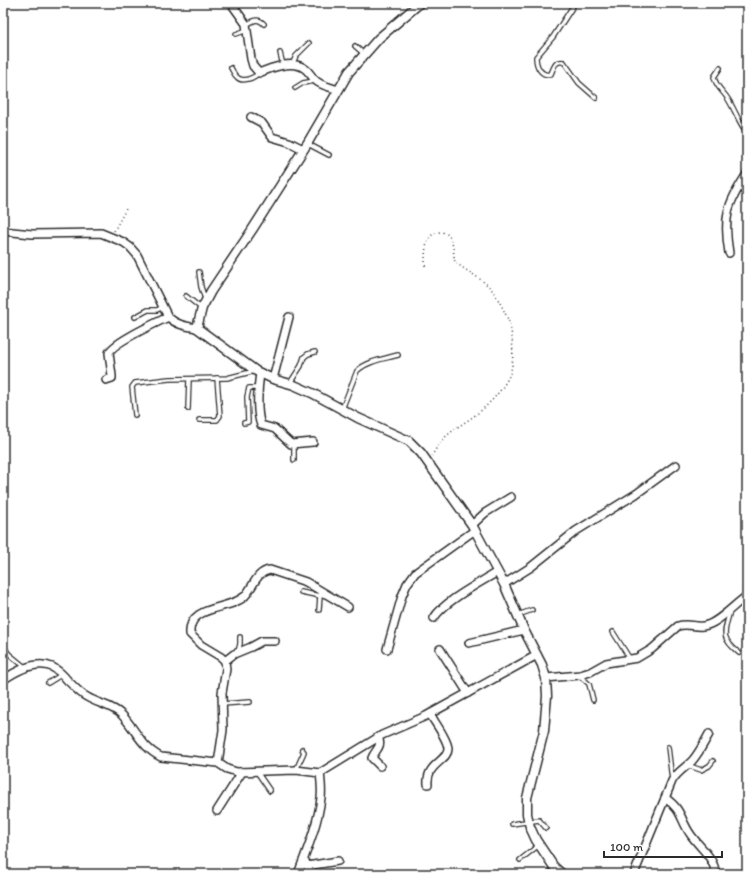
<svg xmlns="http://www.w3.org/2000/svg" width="750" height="877" viewBox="0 0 750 877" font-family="Itim,sans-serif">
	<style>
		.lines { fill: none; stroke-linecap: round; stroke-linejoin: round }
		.service-casing { stroke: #2b2b2b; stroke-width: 6 }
		.minor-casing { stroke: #2b2b2b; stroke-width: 10 }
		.tertiary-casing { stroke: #2b2b2b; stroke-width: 11 }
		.path { stroke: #2b2b2b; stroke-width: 1.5; stroke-dasharray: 1 3; stroke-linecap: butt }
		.service { stroke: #fff; stroke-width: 3.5 }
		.minor { stroke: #fff; stroke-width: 7 }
		.tertiary { stroke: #fff; stroke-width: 8 }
	</style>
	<rect width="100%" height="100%" fill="#fff"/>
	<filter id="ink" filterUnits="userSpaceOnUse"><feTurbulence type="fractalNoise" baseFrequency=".025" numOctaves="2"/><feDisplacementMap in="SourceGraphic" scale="8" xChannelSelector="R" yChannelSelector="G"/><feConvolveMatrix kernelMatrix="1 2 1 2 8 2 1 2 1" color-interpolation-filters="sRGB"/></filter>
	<g filter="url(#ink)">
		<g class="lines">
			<defs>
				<g id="service">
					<path d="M575 3 553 37 536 57C536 66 541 77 551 74 554 67 555 60 564 62L579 83 596 98"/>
					<path d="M246 25C253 21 258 17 264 24"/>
					<path d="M236 34 247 30"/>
					<path d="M355 46 364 54"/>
					<path d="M280 53 283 65"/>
					<path d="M292 65 296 56 309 43"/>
					<path d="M231 68C233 71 234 75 237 77 242 83 254 78 259 73"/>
					<path d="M720 68 714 77C716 87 723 91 728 99 735 110 739 123 747 133"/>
					<path d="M295 88 303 83 314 81"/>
					<path d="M308 144 329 155"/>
					<path d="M199 272 201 287 205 299"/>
					<path d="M186 296 201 308"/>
					<path d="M135 317 148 310H157L163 307"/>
					<path d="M290 383 301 366 304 357 308 354 315 352"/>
					<path d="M188 409 189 379"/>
					<path d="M342 409 357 371C367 361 384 359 398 355"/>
					<path d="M135 415 132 387 135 383 169 379 227 378 255 371"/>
					<path d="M199 420H217L220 416 217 378"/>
					<path d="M244 423 248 422 247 397 249 388H258"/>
					<path d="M294 444V460"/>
					<path d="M301 592 320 596 326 595"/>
					<path d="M319 610 320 596"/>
					<path d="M730 611C724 633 720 637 739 653"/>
					<path d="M518 615 532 610"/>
					<path d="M613 632 630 659"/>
					<path d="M3 646 9 654 25 667"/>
					<path d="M238 652 240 644V637"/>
					<path d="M580 676 589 684 593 700"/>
					<path d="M48 683 61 675"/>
					<path d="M222 704 250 702"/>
					<path d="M668 747 672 780"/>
					<path d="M687 765 701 770 709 766 713 761"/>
					<path d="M296 770 304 752 302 749"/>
					<path d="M257 772 270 791"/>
					<path d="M512 824 539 820 546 828"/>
					<path d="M520 860 539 845"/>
				</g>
				<g id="minor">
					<path d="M231 3 246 24 251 59 253 66 259 73C271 68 291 60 304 68 309 71 311 76 315 80 321 86 331 87 338 90"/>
					<path d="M251 117 262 123 272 137 289 142 303 149"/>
					<path d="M3 231 32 234 101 233 123 242 130 247 137 255 168 317C177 325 185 326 197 328"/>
					<path d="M729 253C723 217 727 204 747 174"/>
					<path d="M260 373C258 387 256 412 261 425L275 429 291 444 313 442"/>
					<path d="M273 379 289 317"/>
					<path d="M106 380 112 378V376L109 353C112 343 156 323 168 317"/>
					<path d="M472 525 485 513 511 497"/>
					<path d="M504 584 531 567 576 531 636 494 676 465"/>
					<path d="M434 618C444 601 480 583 497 572"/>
					<path d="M469 643 524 630"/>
					<path d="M387 649 402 596 407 584 415 573 475 530"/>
					<path d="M440 649 468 693"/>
					<path d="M225 661 234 654 251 647 262 641H275"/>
					<path d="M546 678 580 675 590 672 606 663 637 658 652 649 678 626C687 623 694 627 703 626 716 625 733 606 744 598H747"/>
					<path d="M3 680C16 671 36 660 52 667 58 670 64 676 68 681 74 686 79 693 87 697 98 704 112 705 122 715 136 730 142 748 161 757L218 763 227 769 237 772 296 770 320 773"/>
					<path d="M378 737C383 747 375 750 372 758L380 766"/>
					<path d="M218 763 223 730 222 693 226 669 225 661 221 657 201 645 190 634C188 604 229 611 245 596 254 586 256 572 270 570L306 582 348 607"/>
					<path d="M428 784C426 763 449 761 448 748 447 738 435 723 430 714"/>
					<path d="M665 798C683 810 680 820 691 835 701 849 713 856 716 874"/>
					<path d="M217 811 242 772"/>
					<path d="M306 863 312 874"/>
					<path d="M307 866 338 861"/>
					<path d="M298 874C307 850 318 824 321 798 322 790 321 781 320 773L382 735 426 716 537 655"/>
					<path d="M634 874 672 781C677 772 685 768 692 761 699 753 704 743 709 734"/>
				</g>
				<path id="tertiary" d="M420 3 379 38 349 72 307 144 252 230 211 291 202 308 197 328 256 371 273 379 294 385 312 393 358 418 409 441 421 453 472 525 504 584 524 630 542 665 546 678 547 696 544 731 527 798V814L530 827 536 840 554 867 562 874"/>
			</defs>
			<use href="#service" class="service-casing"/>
			<use href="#minor" class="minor-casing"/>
			<use href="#tertiary" class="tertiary-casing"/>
			<g class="path">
				<path d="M114 231 126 209"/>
				<path d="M425 266C425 255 424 233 440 232 442 232 446 233 448 235 454 241 453 254 455 262 467 272 482 278 492 290 498 298 505 312 509 322 513 335 515 364 509 376 504 387 494 399 485 407 466 425 445 429 432 456"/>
			</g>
			<use href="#service" class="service"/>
			<use href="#minor" class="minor"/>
			<use href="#tertiary" class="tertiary"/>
		</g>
	</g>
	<rect width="750" height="877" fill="none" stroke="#fff" stroke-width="16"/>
	<rect x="8" y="8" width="734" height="861" fill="none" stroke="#2b2b2b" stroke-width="1.5" filter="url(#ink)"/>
	<path d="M604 851v6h118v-6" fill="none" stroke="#2b2b2b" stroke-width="2"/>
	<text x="610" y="851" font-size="12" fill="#2b2b2b" stroke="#ffffff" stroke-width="3" paint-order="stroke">100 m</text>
</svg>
